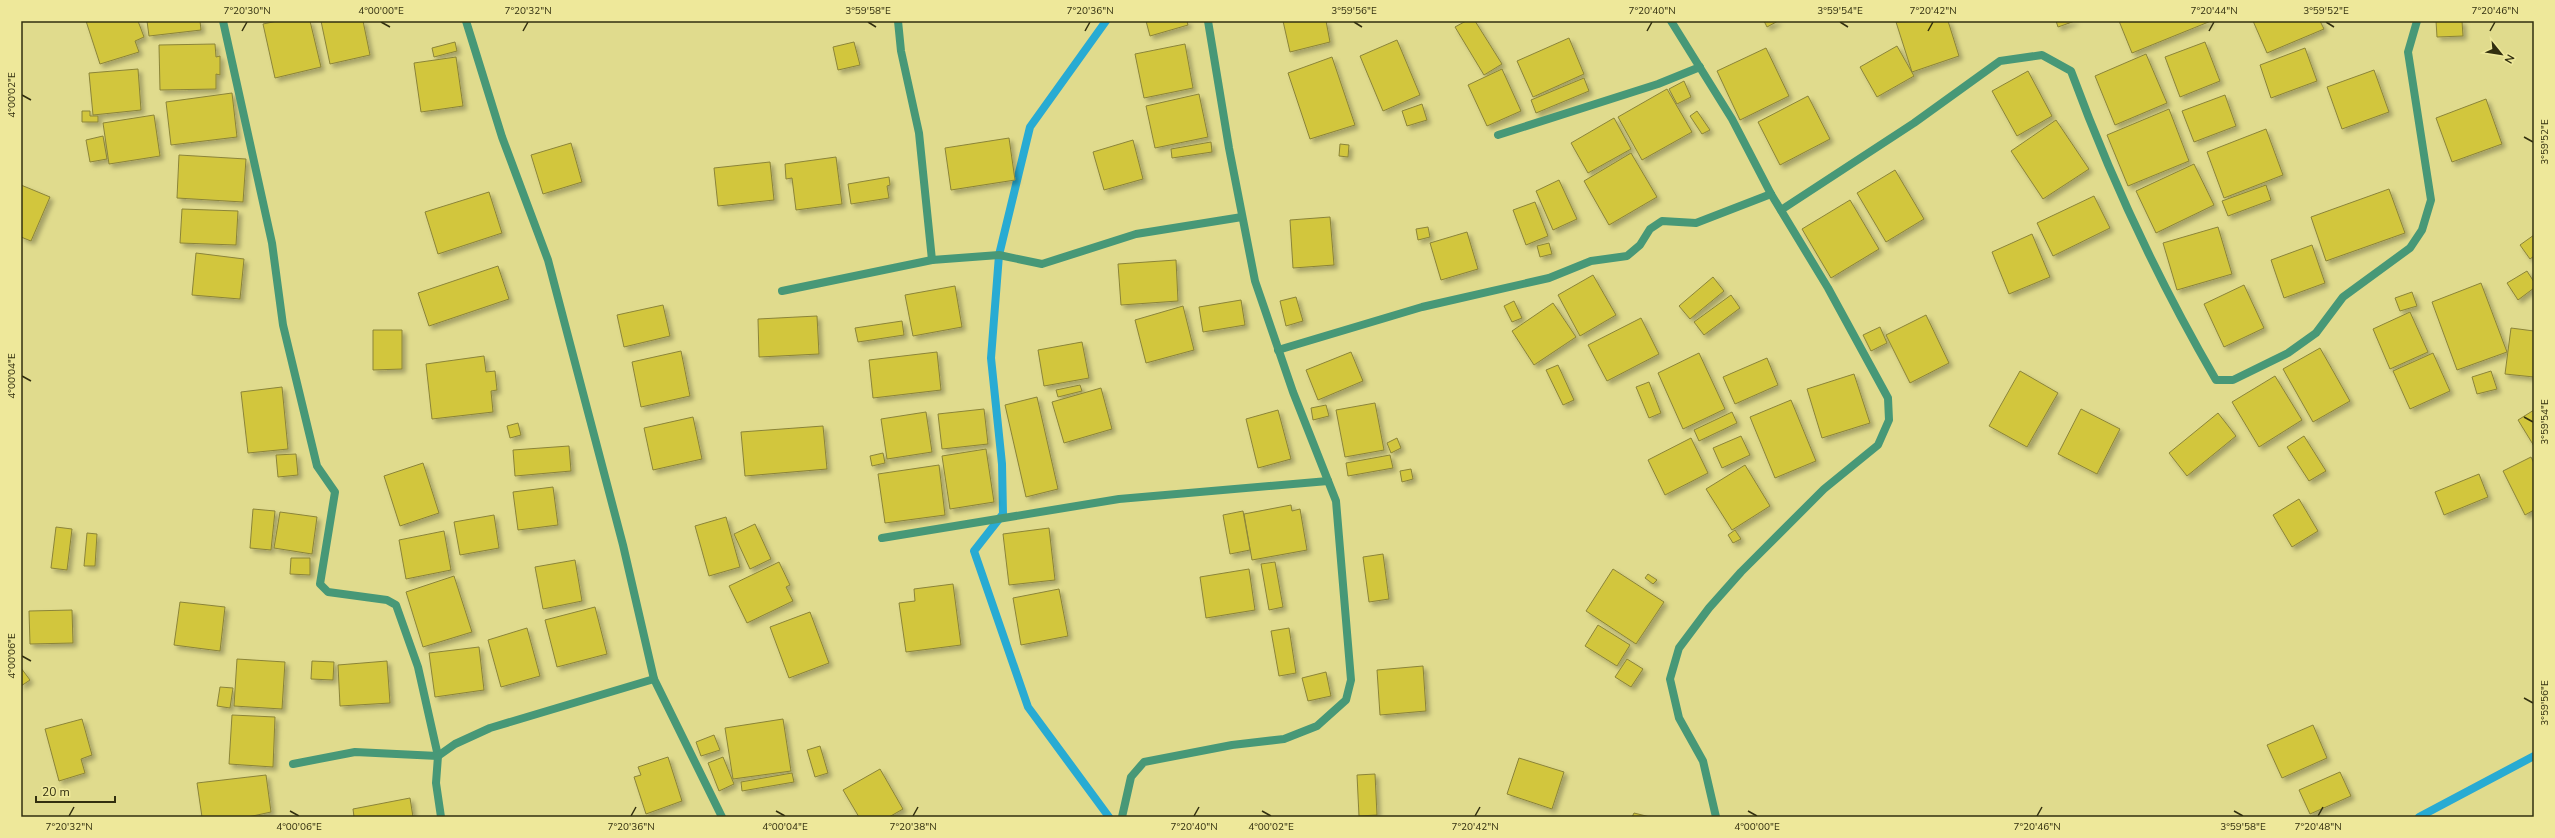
<svg xmlns="http://www.w3.org/2000/svg" width="2555" height="838" viewBox="0 0 2555 838" font-family="'Nunito Sans',sans-serif">
	<style>
		.lines { fill: none; stroke-linecap: round; stroke-linejoin: round }
		.stream { stroke: #28abd3; stroke-width: 8 }
		.building { fill: #d2c63e; stroke: #8b8438; filter: url(#shadow) }
		.street { stroke: #479877; stroke-width: 8 }
		.ticks { fill: none; stroke: #322f0f; stroke-width: 1.5 }
		.neatline { fill: none; stroke: #322f0f; stroke-width: 1.5 }
		.ticks-label { font-size: 10px; text-anchor: middle; fill: #322f0f }
	</style>
	<defs>
		<filter id="shadow"><feDropShadow dx="3.5" dy="3.5" stdDeviation="2" flood-color="#0004"/></filter>
	</defs>
	<rect width="100%" height="100%" fill="#e0db8d"/>
	<g class="lines">
		<g class="stream">
			<path d="M1106 21 1030 127 999 255 991 358 1002 464 1003 514 974 551 1028 707 1109 817"/>
			<path d="M2419 817 2534 756"/>
		</g>
	</g>
	<g class="building">
		<path d="M86 21H138L144 37 135 41 139 52 100 64Z"/>
		<path d="M147 21H200L201 30 149 36Z"/>
		<path d="M277 21H310L321 67 275 78 263 24Z"/>
		<path d="M321 21H363L370 55 330 64Z"/>
		<path d="M1146 21H1187L1188 25 1150 36Z"/>
		<path d="M1283 21H1326L1330 42 1290 52Z"/>
		<path d="M1466 21H1475L1502 64 1484 75 1455 27Z"/>
		<path d="M1764 21H1778L1767 27Z"/>
		<path d="M1948 21 1959 56 1912 72 1896 22Z"/>
		<path d="M2056 21H2075L2058 27Z"/>
		<path d="M2119 21H2211L2132 53Z"/>
		<path d="M2253 21H2320L2324 29 2267 53Z"/>
		<path d="M2436 21H2462L2463 36 2437 37Z"/>
		<path d="M1569 38 1584 74 1533 97 1517 61Z"/>
		<path d="M1397 40 1420 95 1383 111 1360 56Z"/>
		<path d="M455 42 457 51 434 57 432 48Z"/>
		<path d="M854 42 860 65 838 70 833 47Z"/>
		<path d="M2205 42 2220 81 2180 97 2165 57Z"/>
		<path d="M215 44 216 57 220 56V75L216 74V89L160 90 159 45Z"/>
		<path d="M1185 44 1193 88 1144 98 1135 54Z"/>
		<path d="M1897 46 1914 76 1877 97 1860 67Z"/>
		<path d="M1766 48 1789 96 1740 120 1717 71Z"/>
		<path d="M2305 48 2317 81 2271 98 2260 65Z"/>
		<path d="M2146 54 2167 103 2115 125 2095 76Z"/>
		<path d="M456 57 463 106 421 112 414 63Z"/>
		<path d="M1332 57 1355 125 1310 139 1288 73Z"/>
		<path d="M138 69 141 110 93 115 89 73Z"/>
		<path d="M1502 69 1521 111 1487 126 1468 85Z"/>
		<path d="M2374 70 2389 112 2342 129 2327 87Z"/>
		<path d="M2028 71 2052 116 2017 136 1992 91Z"/>
		<path d="M1584 78 1589 91 1536 113 1531 100Z"/>
		<path d="M1684 81 1691 97 1677 104 1669 89Z"/>
		<path d="M1667 89 1692 132 1642 160 1618 117Z"/>
		<path d="M232 93 237 137 171 145 166 102Z"/>
		<path d="M1199 94 1208 137 1155 148 1146 106Z"/>
		<path d="M2225 95 2236 126 2194 142 2182 111Z"/>
		<path d="M1808 96 1830 139 1780 165 1758 122Z"/>
		<path d="M2486 99 2502 144 2452 162 2436 118Z"/>
		<path d="M1422 104 1427 120 1407 126 1402 111Z"/>
		<path d="M2169 109 2189 161 2128 186 2107 135Z"/>
		<path d="M82 111H90V116H98V122H82Z"/>
		<path d="M1697 111 1710 130 1702 134 1690 116Z"/>
		<path d="M154 115 160 156 109 164 103 123Z"/>
		<path d="M1614 118 1631 149 1588 173 1571 143Z"/>
		<path d="M2056 120 2089 169 2043 199 2011 151Z"/>
		<path d="M2266 129 2283 175 2224 198 2207 152Z"/>
		<path d="M103 136 107 159 90 162 86 140Z"/>
		<path d="M1009 138 1015 180 951 190 945 148Z"/>
		<path d="M1133 140 1143 179 1104 190 1093 152Z"/>
		<path d="M1211 142 1212 152 1172 158 1171 149Z"/>
		<path d="M571 143 582 182 543 194 531 155Z"/>
		<path d="M1340 144 1349 145 1348 157 1339 156Z"/>
		<path d="M1631 153 1657 197 1609 225 1584 181Z"/>
		<path d="M179 155 246 159 243 202 177 198Z"/>
		<path d="M836 157 842 204 796 210 792 178 786 179 785 164Z"/>
		<path d="M770 162 774 200 718 206 714 168Z"/>
		<path d="M2194 164 2214 205 2156 233 2136 191Z"/>
		<path d="M1895 170 1924 219 1886 242 1857 193Z"/>
		<path d="M889 177 890 185 887 186 889 198 851 204 848 184Z"/>
		<path d="M1559 180 1577 219 1553 230 1536 191Z"/>
		<path d="M21 185 50 197 31 241 21 237Z"/>
		<path d="M2266 185 2271 200 2228 216 2222 201Z"/>
		<path d="M2389 189 2405 233 2326 261 2311 217Z"/>
		<path d="M489 192 502 233 438 254 425 212Z"/>
		<path d="M2094 196 2110 228 2053 256 2037 223Z"/>
		<path d="M1850 200 1879 249 1831 278 1802 229Z"/>
		<path d="M1535 202 1548 236 1526 245 1513 210Z"/>
		<path d="M182 209 238 211 236 245 180 243Z"/>
		<path d="M1330 217 1334 265 1293 268 1290 220Z"/>
		<path d="M1428 227 1430 237 1418 240 1416 229Z"/>
		<path d="M2218 227 2232 274 2177 290 2163 243Z"/>
		<path d="M1467 232 1478 269 1441 280 1430 243Z"/>
		<path d="M2032 234 2050 277 2009 294 1992 252Z"/>
		<path d="M2534 235V256L2530 259 2520 245Z"/>
		<path d="M1549 243 1552 254 1540 257 1537 246Z"/>
		<path d="M2312 245 2325 283 2284 298 2271 260Z"/>
		<path d="M196 253 244 259 240 299 192 295Z"/>
		<path d="M1176 260 1178 301 1121 305 1118 264Z"/>
		<path d="M498 266 509 299 429 326 418 293Z"/>
		<path d="M2527 271 2534 282V288L2518 300 2507 283Z"/>
		<path d="M1593 275 1616 315 1580 336 1558 295Z"/>
		<path d="M1713 277 1724 291 1690 319 1679 306Z"/>
		<path d="M2481 283 2507 352 2457 370 2432 302Z"/>
		<path d="M2244 285 2264 328 2224 347 2204 304Z"/>
		<path d="M955 286 962 327 913 336 905 295Z"/>
		<path d="M2412 292 2417 306 2400 311 2395 298Z"/>
		<path d="M1731 295 1740 308 1704 335 1694 322Z"/>
		<path d="M1296 297 1303 321 1286 326 1280 301Z"/>
		<path d="M1241 300 1245 325 1203 332 1199 307Z"/>
		<path d="M1514 301 1522 318 1512 322 1504 306Z"/>
		<path d="M1553 303 1576 337 1534 365 1512 331Z"/>
		<path d="M663 305 670 336 624 347 617 315Z"/>
		<path d="M1183 306 1194 350 1146 363 1135 320Z"/>
		<path d="M2410 312 2428 352 2390 369 2373 329Z"/>
		<path d="M1926 315 1949 363 1910 383 1886 335Z"/>
		<path d="M817 316 819 354 759 357 758 319Z"/>
		<path d="M1641 318 1659 354 1607 381 1588 345Z"/>
		<path d="M902 321 904 335 858 342 855 328Z"/>
		<path d="M1880 327 1887 343 1871 351 1863 335Z"/>
		<path d="M2511 328 2534 331V377L2505 374Z"/>
		<path d="M373 330H402V369L373 370Z"/>
		<path d="M1082 342 1089 378 1044 386 1038 350Z"/>
		<path d="M2320 348 2350 401 2313 422 2283 369Z"/>
		<path d="M681 351 690 396 641 407 632 362Z"/>
		<path d="M937 352 941 390 873 398 869 360Z"/>
		<path d="M1351 352 1363 381 1318 400 1306 370Z"/>
		<path d="M1699 353 1725 409 1683 429 1658 373Z"/>
		<path d="M2433 353 2450 391 2410 409 2393 371Z"/>
		<path d="M484 356 486 372 495 371 497 390 491 391 493 412 432 419 426 364Z"/>
		<path d="M1767 358 1778 385 1735 404 1723 377Z"/>
		<path d="M1558 365 1574 400 1563 405 1546 370Z"/>
		<path d="M2020 371 2058 393 2027 447 1989 426Z"/>
		<path d="M2491 371 2497 389 2477 394 2472 377Z"/>
		<path d="M1854 374 1870 423 1822 438 1807 389Z"/>
		<path d="M2275 376 2302 420 2259 447 2232 402Z"/>
		<path d="M1649 382 1661 413 1649 418 1636 387Z"/>
		<path d="M1080 385 1082 391 1058 397 1056 390Z"/>
		<path d="M282 387 288 449 248 453 241 392Z"/>
		<path d="M1101 388 1112 429 1064 443 1052 402Z"/>
		<path d="M1037 397 1058 489 1026 497 1005 405Z"/>
		<path d="M1791 400 1816 461 1775 478 1750 417Z"/>
		<path d="M1375 403 1384 450 1345 457 1336 410Z"/>
		<path d="M1326 405 1329 416 1313 420 1311 408Z"/>
		<path d="M984 409 988 444 942 449 938 414Z"/>
		<path d="M2081 409 2120 429 2097 474 2058 454Z"/>
		<path d="M1278 410 1291 459 1258 468 1246 419Z"/>
		<path d="M2534 410V446L2518 420Z"/>
		<path d="M926 412 932 452 887 459 881 419Z"/>
		<path d="M1732 412 1737 423 1699 441 1694 430Z"/>
		<path d="M2218 413 2236 436 2187 476 2169 453Z"/>
		<path d="M693 417 702 459 653 470 644 428Z"/>
		<path d="M518 423 521 435 510 438 507 426Z"/>
		<path d="M823 426 827 469 745 476 741 432Z"/>
		<path d="M1741 436 1750 455 1722 468 1713 448Z"/>
		<path d="M2304 436 2326 471 2309 481 2287 447Z"/>
		<path d="M1397 438 1401 448 1391 453 1387 443Z"/>
		<path d="M1691 438 1708 473 1665 495 1648 460Z"/>
		<path d="M569 446 571 471 515 476 513 450Z"/>
		<path d="M986 449 994 502 950 509 942 456Z"/>
		<path d="M883 453 885 463 872 466 870 456Z"/>
		<path d="M296 454 298 475 278 477 276 455Z"/>
		<path d="M1390 455 1393 468 1348 476 1346 463Z"/>
		<path d="M2531 457 2534 463V510L2525 515 2503 471Z"/>
		<path d="M423 463 439 513 400 526 384 476Z"/>
		<path d="M939 465 945 515 885 523 878 474Z"/>
		<path d="M1745 465 1770 506 1732 530 1706 489Z"/>
		<path d="M1411 469 1413 479 1402 482 1400 471Z"/>
		<path d="M2479 474 2488 497 2444 515 2435 492Z"/>
		<path d="M553 487 558 525 518 530 513 492Z"/>
		<path d="M2299 499 2318 531 2292 547 2273 515Z"/>
		<path d="M1291 505 1292 511 1300 509 1307 550 1252 560 1244 514Z"/>
		<path d="M253 509 275 511 271 550 250 548Z"/>
		<path d="M1243 511 1250 550 1230 554 1223 515Z"/>
		<path d="M280 512 317 517 312 554 274 548Z"/>
		<path d="M494 515 499 548 460 555 454 522Z"/>
		<path d="M726 517 740 567 709 576 695 526Z"/>
		<path d="M755 524 771 559 750 569 734 534Z"/>
		<path d="M56 527 72 529 67 570 51 568Z"/>
		<path d="M1049 528 1055 580 1009 585 1003 534Z"/>
		<path d="M1735 530 1741 539 1733 543 1728 535Z"/>
		<path d="M444 531 451 570 406 579 399 540Z"/>
		<path d="M87 533 97 534 95 566H84Z"/>
		<path d="M1383 554 1389 599 1369 602 1363 557Z"/>
		<path d="M291 558H310V575L290 574Z"/>
		<path d="M575 560 582 601 543 609 535 567Z"/>
		<path d="M779 562 790 585 786 587 793 601 747 623 729 586Z"/>
		<path d="M1275 562 1283 607 1269 610 1261 564Z"/>
		<path d="M1249 569 1255 610 1206 618 1200 577Z"/>
		<path d="M1613 569 1664 602 1636 644 1586 611Z"/>
		<path d="M1648 574 1657 580 1653 584 1645 578Z"/>
		<path d="M454 576 472 632 423 647 406 592Z"/>
		<path d="M953 584 961 645 906 652 899 603 915 601 914 589Z"/>
		<path d="M1059 589 1068 636 1021 645 1013 598Z"/>
		<path d="M180 602 225 607 220 651 174 645Z"/>
		<path d="M595 607 607 654 557 667 545 620Z"/>
		<path d="M72 610 73 643 30 644 29 611Z"/>
		<path d="M810 612 829 663 789 678 770 627Z"/>
		<path d="M1598 625 1630 645 1617 666 1585 646Z"/>
		<path d="M527 628 540 676 501 687 488 640Z"/>
		<path d="M1289 628 1296 673 1279 676 1271 631Z"/>
		<path d="M479 647 484 690 435 697 429 653Z"/>
		<path d="M237 659 285 662 282 709 234 706Z"/>
		<path d="M1627 659 1643 669 1631 687 1615 677Z"/>
		<path d="M312 661 334 662 333 680 311 679Z"/>
		<path d="M387 661 390 703 340 706 338 665Z"/>
		<path d="M1423 666 1426 711 1380 715 1377 670Z"/>
		<path d="M21 668 30 680 21 686Z"/>
		<path d="M1326 672 1331 696 1308 701 1302 678Z"/>
		<path d="M220 687 233 688 230 708 217 706Z"/>
		<path d="M232 715 275 717 273 767 229 764Z"/>
		<path d="M82 719 92 755 81 759 85 773 59 781 45 729Z"/>
		<path d="M783 719 791 771 733 779 725 728Z"/>
		<path d="M2313 725 2327 758 2282 778 2267 745Z"/>
		<path d="M714 735 720 750 701 756 696 742Z"/>
		<path d="M820 746 828 773 815 777 807 750Z"/>
		<path d="M668 757 682 801 646 814 634 777 641 775 638 767Z"/>
		<path d="M723 757 734 784 719 791 708 763Z"/>
		<path d="M1519 758 1564 772 1552 809 1507 794Z"/>
		<path d="M880 769 903 809 889 817H859L843 790Z"/>
		<path d="M2340 772 2351 796 2310 814 2299 790Z"/>
		<path d="M792 773 794 782 742 791 741 782Z"/>
		<path d="M1375 774 1377 815 1359 816 1357 775Z"/>
		<path d="M266 775 271 812 248 817H202L197 783Z"/>
		<path d="M410 798 413 817H354L353 809Z"/>
		<path d="M1634 813 1650 817H1632Z"/>
	</g>
	<g class="lines">
		<g class="street">
			<path d="M223 21 272 243 283 325 317 466 335 492 320 584 328 592 387 600 396 605 418 667 438 756 355 752 293 764"/>
			<path d="M466 21 502 137 548 260 623 545 654 679 722 817"/>
			<path d="M898 21 901 51 919 133 932 260"/>
			<path d="M1671 21 1732 119 1771 194 1828 288 1888 398 1889 420 1878 445 1824 489 1741 572 1709 608 1679 648 1670 679 1679 718 1703 761 1716 817"/>
			<path d="M1498 135 1658 84 1700 67"/>
			<path d="M1781 210 1914 123 2000 61 2042 55 2071 71C2110 177 2159 282 2216 380H2233L2288 353 2316 333 2343 297 2410 248 2422 230 2431 200 2408 52 2417 21"/>
			<path d="M782 291 932 260 999 255 1042 264 1136 234 1242 217"/>
			<path d="M1278 350 1422 307 1549 278 1591 261 1627 256 1640 245 1650 229 1662 221 1696 223 1771 194"/>
			<path d="M882 538 1119 499 1328 481"/>
			<path d="M441 817 436 783 438 756 455 744 490 728 654 679"/>
			<path d="M1122 817 1131 777 1144 762 1232 745 1284 739 1317 726 1346 700 1351 680 1336 501 1293 392 1255 281 1229 148 1208 21"/>
		</g>
	</g>
	<path class="ticks" d="M381 22 390 27M868 22 876 27M1354 22 1362 27M1840 22 1848 27M2326 22 2334 27M242 31 247 22M523 31 528 22M1085 31 1090 22M1647 31 1652 22M1928 31 1933 22M2209 31 2214 22M2490 31 2495 22M22 95 31 100M2524 137 2533 142M22 376 31 381M2524 417 2533 422M22 656 31 661M2524 698 2533 703M290 811 299 816M776 811 785 816M1262 811 1271 816M1748 811 1757 816M2234 811 2243 816M69 816 74 807M631 816 636 807M913 816 918 807M1194 816 1199 807M1475 816 1480 807M2037 816 2042 807M2318 816 2323 807"/>
	<rect width="2555" height="838" fill="none" stroke="#eee89a" stroke-width="44"/>
	<g transform="translate(2501 54) rotate(120)" stroke="#eee89a" stroke-width="3" paint-order="stroke">
	<path d="M0-3L7 15L0 10L-7 15Z" fill="#322f0f"/>
	<text y="-6" font-size="11" font-weight="bold" text-anchor="middle" fill="#322f0f">N</text>
	</g>
	<path d="M36 796v6h79v-6" fill="none" stroke="#322f0f" stroke-width="2"/>
	<text x="42" y="796" font-size="12" fill="#322f0f" stroke="#eee89a" stroke-width="3" paint-order="stroke">20 m</text>
	<rect x="22" y="22" width="2511" height="794" class="neatline"/>
	<g class="ticks-label">
		<text x="247" y="14">7°20'30"N</text>
		<text x="381" y="14">4°00'00"E</text>
		<text x="528" y="14">7°20'32"N</text>
		<text x="868" y="14">3°59'58"E</text>
		<text x="1090" y="14">7°20'36"N</text>
		<text x="1354" y="14">3°59'56"E</text>
		<text x="1652" y="14">7°20'40"N</text>
		<text x="1840" y="14">3°59'54"E</text>
		<text x="1933" y="14">7°20'42"N</text>
		<text x="2214" y="14">7°20'44"N</text>
		<text x="2326" y="14">3°59'52"E</text>
		<text x="2495" y="14">7°20'46"N</text>
		<text transform="translate(11 95) rotate(-90)" y="4">4°00'02"E</text>
		<text transform="translate(2544 142) rotate(-90)" y="4">3°59'52"E</text>
		<text transform="translate(11 376) rotate(-90)" y="4">4°00'04"E</text>
		<text transform="translate(2544 422) rotate(-90)" y="4">3°59'54"E</text>
		<text transform="translate(11 656) rotate(-90)" y="4">4°00'06"E</text>
		<text transform="translate(2544 703) rotate(-90)" y="4">3°59'56"E</text>
		<text x="69" y="830">7°20'32"N</text>
		<text x="299" y="830">4°00'06"E</text>
		<text x="631" y="830">7°20'36"N</text>
		<text x="785" y="830">4°00'04"E</text>
		<text x="913" y="830">7°20'38"N</text>
		<text x="1194" y="830">7°20'40"N</text>
		<text x="1271" y="830">4°00'02"E</text>
		<text x="1475" y="830">7°20'42"N</text>
		<text x="1757" y="830">4°00'00"E</text>
		<text x="2037" y="830">7°20'46"N</text>
		<text x="2243" y="830">3°59'58"E</text>
		<text x="2318" y="830">7°20'48"N</text>
	</g>
</svg>
